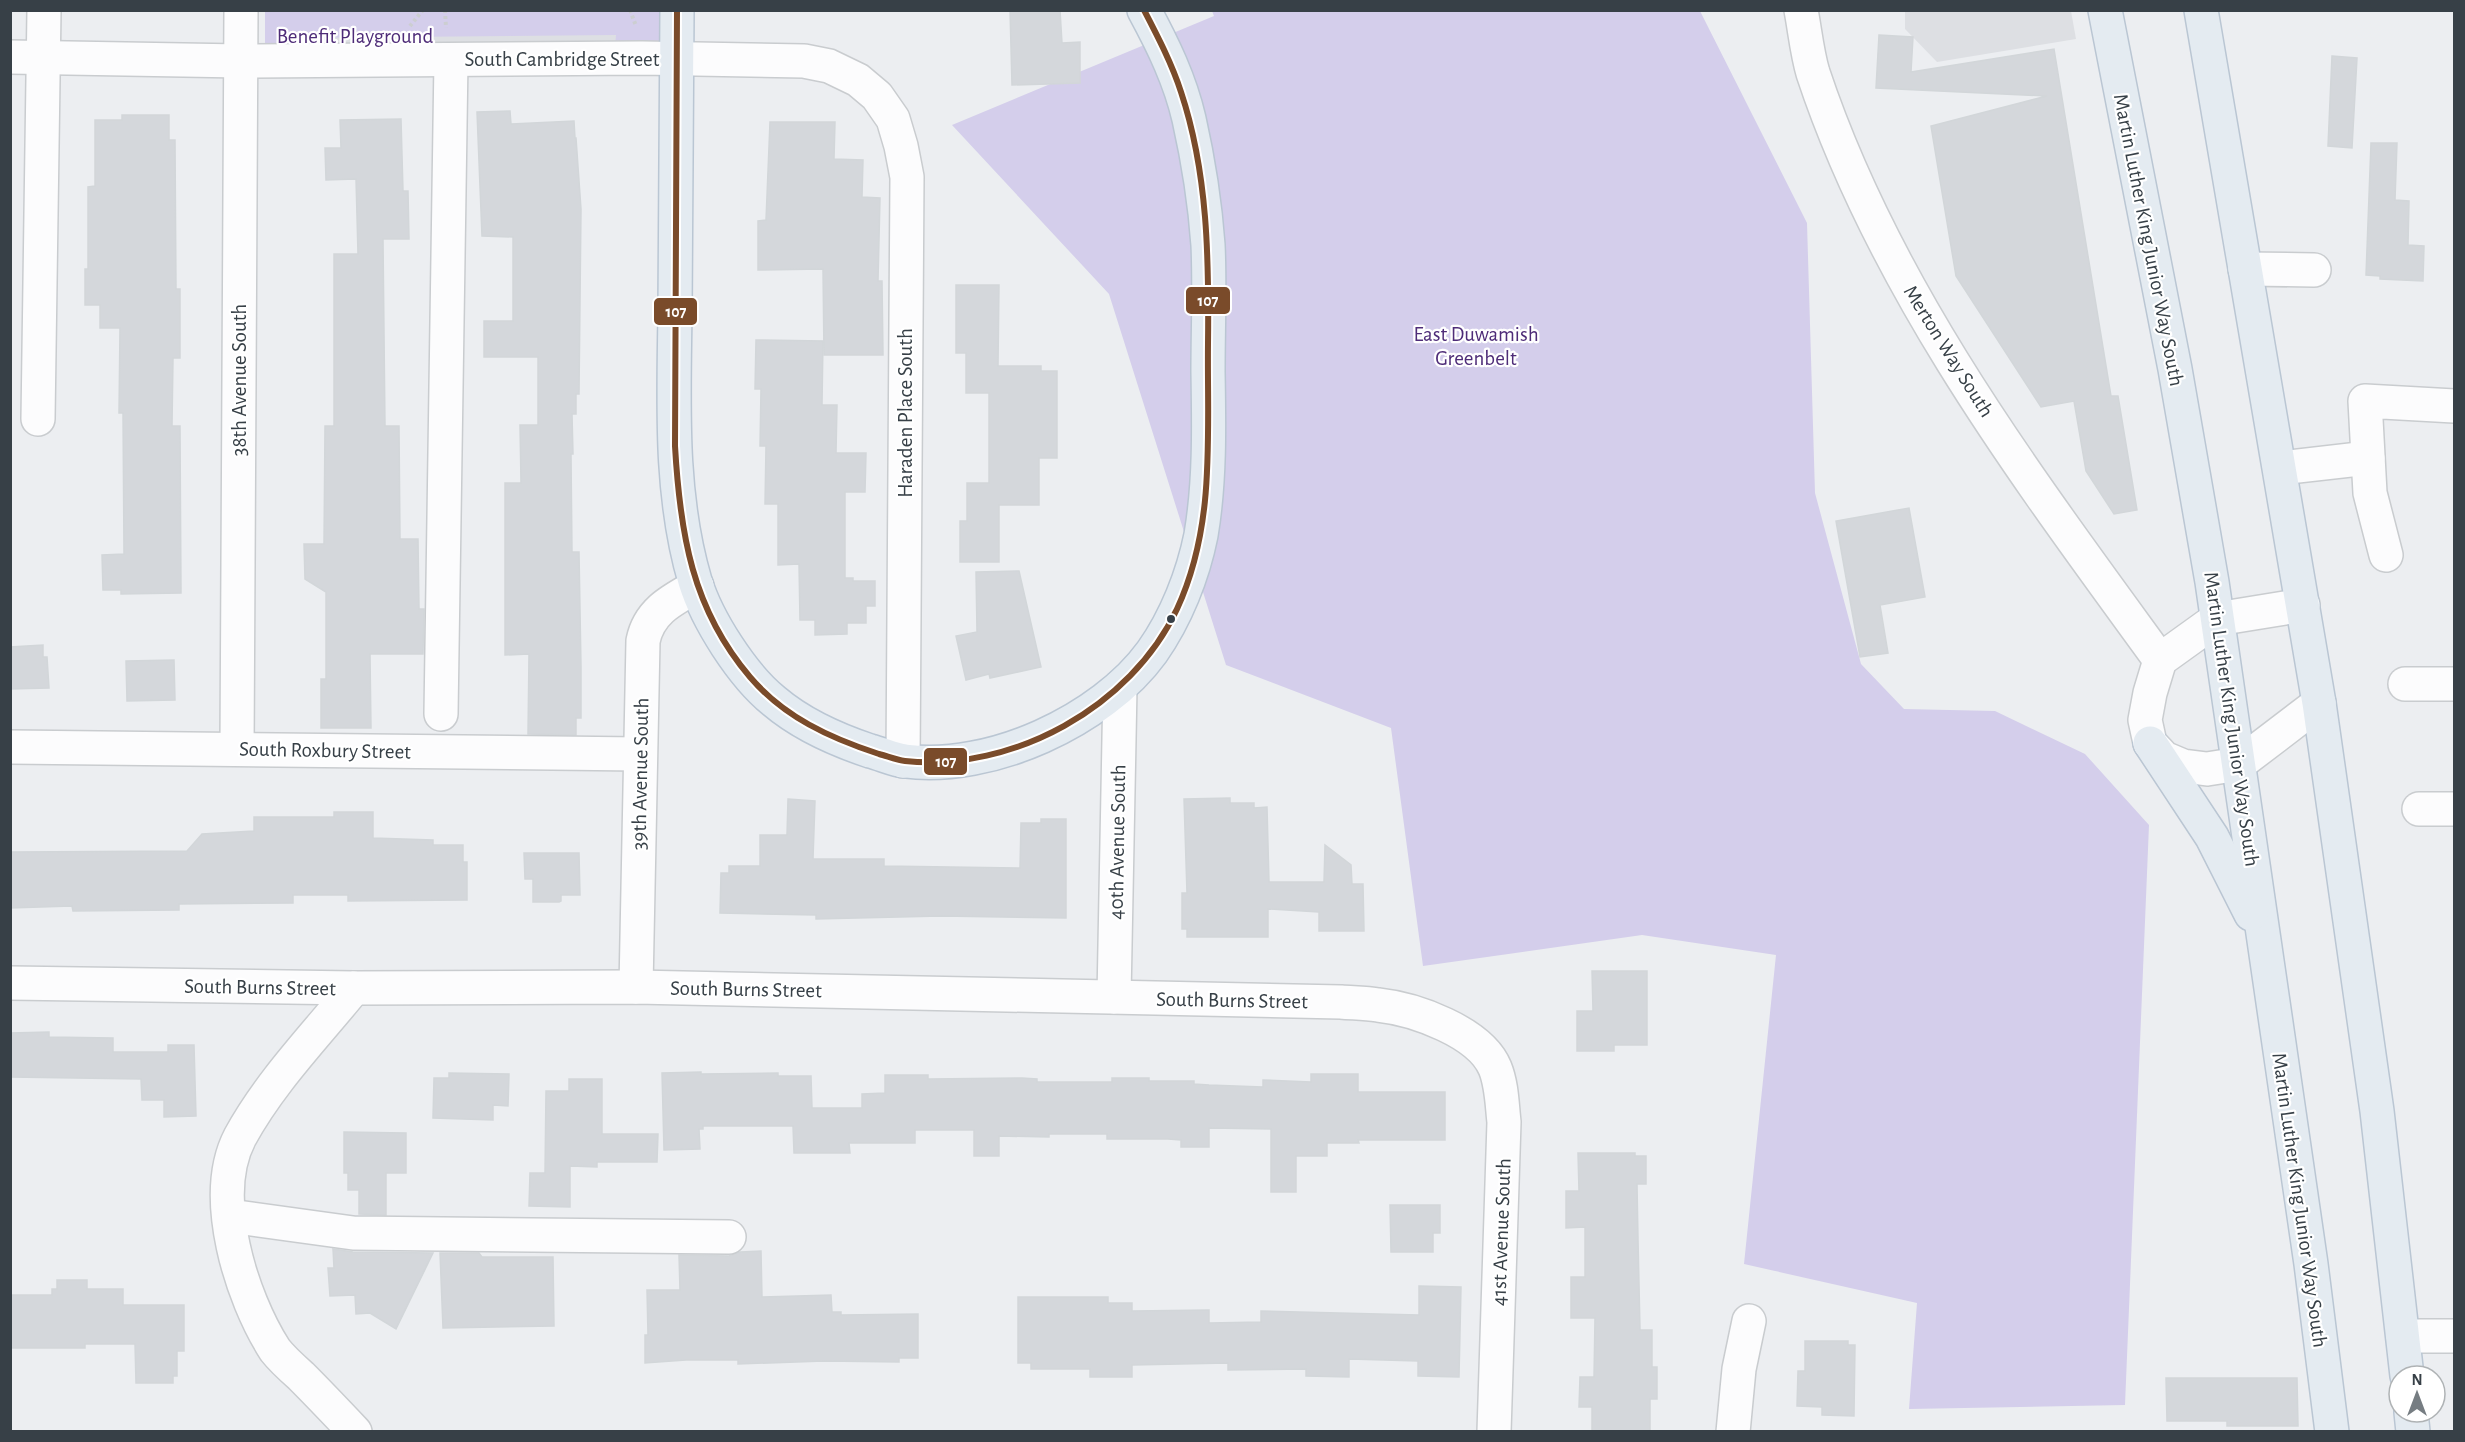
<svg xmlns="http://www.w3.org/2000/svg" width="2465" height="1442" viewBox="0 0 2465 1442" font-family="'Alegreya Sans',sans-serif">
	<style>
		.green { fill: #d4ceeb }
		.parking { fill: #dddfe3 }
		.building { fill: #d4d7db; stroke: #d2d6d9; stroke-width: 1.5 }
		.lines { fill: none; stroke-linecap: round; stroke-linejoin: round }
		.minor-casing { stroke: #c9cccf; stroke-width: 36 }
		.major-casing { stroke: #bac6d3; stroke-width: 36 }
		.path { stroke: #ccced1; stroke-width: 4; stroke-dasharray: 3 3; stroke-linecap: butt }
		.minor { stroke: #fcfcfd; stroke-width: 33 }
		.major { stroke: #e4ebf1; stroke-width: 33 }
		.bus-1-casing { stroke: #fff; stroke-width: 10 }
		.bus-1 { stroke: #7a4b2a; stroke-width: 6 }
		.bus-dot { fill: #374047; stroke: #fff; stroke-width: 2 }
		.labels { text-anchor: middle; stroke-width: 4.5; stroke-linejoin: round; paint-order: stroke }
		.park-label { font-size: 21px; fill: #4e2c78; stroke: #fff }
		.street-label { font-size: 21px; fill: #374047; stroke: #fff }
		.line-badge { stroke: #fff; stroke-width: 2 }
		.badge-label { font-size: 16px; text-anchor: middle; font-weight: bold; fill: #fff }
	</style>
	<rect width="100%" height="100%" fill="#eceef1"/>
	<g class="green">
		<path d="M265 11H682V60L265 62Z"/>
		<path d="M1212 11H1700L1807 223 1815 493 1861 664 1904 709 1995 711 2085 754 2149 825 2125 1405 1909 1409 1917 1303 1744 1264 1776 955 1642 935 1423 966 1391 728 1226 665 1109 294 952 125 1214 16Z"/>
	</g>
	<g class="parking">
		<path d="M1905 11H2071L2076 39 1937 62 1905 29Z"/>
		<path d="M616 35 615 46 289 48V38Z"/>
	</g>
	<g class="building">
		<path d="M1010 10H1060L1062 43 1080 42V83L1012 85Z"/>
		<path d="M1879 35 1913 37 1911 72 2054 49 2111 396H2118L2137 510 2114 514 2086 471 2074 401 2041 407 1956 276 1931 126 2047 96 1876 88Z"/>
		<path d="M2332 56 2357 58 2352 148 2328 146Z"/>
		<path d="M510 111 511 124 574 121 575 138H576L581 209 579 394H576V414H572L573 454H571L572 552H579L581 666V718H576V735L528 734 529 654 505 655V483H521L520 425H538V357H484V321H513V237L482 236 477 112Z"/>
		<path d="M122 115H169V140H175L176 289H180V358H173L172 426H180L181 593 121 594V590H103L102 555 124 554 123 413H119L120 328H100V305H85V269H88V187L95 186V120H122Z"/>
		<path d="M401 119 403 191H408L409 239H383L385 426H399L400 539H418L419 609H424L423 654H370L371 728H321V679H326V592L305 579 304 544H324L325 426H334V254H358L356 179 326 180 325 148H341L340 120Z"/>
		<path d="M770 122H835L834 159 863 160 862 197 880 198 878 281H882L883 355H824L823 269 758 270V221L766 220Z"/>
		<path d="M2371 143H2397L2395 200 2409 201 2408 245 2424 246 2423 281 2380 279V276L2366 275Z"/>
		<path d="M956 285H999L998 366H1041V371H1057V458H1039V505H999V562H960V521H967V483H989V393H966V353H956Z"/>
		<path d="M756 340 823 341 822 405H837L836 453H866L865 492H845V578H853V581H875V606H866V623H847V634L815 635V620H800L799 564 778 565V504H765L766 446H760L761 389H755Z"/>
		<path d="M1909 508 1925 597 1880 605 1888 653 1860 657 1836 521Z"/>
		<path d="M1019 571 1041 667 990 678 989 674 966 680 956 636 977 632 976 572Z"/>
		<path d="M43 645V657H47L49 688 10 689V647Z"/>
		<path d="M174 660 175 700 127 701 126 661Z"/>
		<path d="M1230 798V803H1254V808L1267 807 1269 882H1324L1325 845 1351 865 1352 884H1363L1364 931H1319V912L1268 909V937H1187V929H1182V893H1187L1184 799Z"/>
		<path d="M788 799 815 801 813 859H884V866L1020 868 1021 823H1041V819H1066V918L941 916 816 919V915L720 913 721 873H729V866H760V835H787Z"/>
		<path d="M334 812H373V838L433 840V845H463V862H467V900L348 901V895H293V903L179 904V910L73 911 72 906 10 908V852L187 851 202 834 254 831V817H334Z"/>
		<path d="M524 853H579L580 895H561V901L559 902H533V879H525Z"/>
		<path d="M1592 971H1647V1045H1614V1051H1577V1011H1593Z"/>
		<path d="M49 1032V1037L113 1038V1052H168V1045H194L196 1116 164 1117V1100H142L141 1079 10 1077V1033Z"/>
		<path d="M701 1072V1074L778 1073V1076H811L812 1108H862V1094L885 1093V1075H928V1079L1022 1078 1037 1079V1082H1112V1078H1149V1081H1194V1084L1209 1085 1263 1087V1080L1311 1082V1074H1358V1092H1445V1140H1358L1359 1143H1327V1156H1296V1192H1271V1129L1209 1128V1147H1181V1140L1168 1139H1107V1134H1049V1137L999 1136V1156H974V1130H915V1143H849L850 1153H794L793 1126H703V1129H699L700 1149 664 1150 662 1073Z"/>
		<path d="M449 1073 509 1074 508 1106 493 1105V1120L433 1118 434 1078H449Z"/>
		<path d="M569 1079H602V1134H658L657 1162H597V1167L570 1166V1207L529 1206 530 1173H545L546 1091H569Z"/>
		<path d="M344 1132 406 1133V1173H386V1215L359 1214V1190H348V1173H344Z"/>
		<path d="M1578 1153H1635V1156H1646V1184H1637L1638 1239 1640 1330H1652V1367H1657V1399H1650V1431H1592V1407H1579L1580 1377H1594L1595 1318H1571V1277H1585V1227L1566 1228V1191H1579Z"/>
		<path d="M1390 1205H1440V1233H1433V1252H1391Z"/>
		<path d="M333 1249 353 1252 433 1253 396 1329 370 1313 356 1314 355 1295 330 1296 328 1268H334Z"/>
		<path d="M761 1251 762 1297 831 1295 832 1312H841V1315L918 1314V1358H899V1362L824 1361 738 1364V1360H686L645 1363V1335H648L647 1290H680L679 1255 729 1256 740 1252Z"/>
		<path d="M440 1253H479L482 1257H553L554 1326 443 1328Z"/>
		<path d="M57 1280H87V1289H123V1305H184V1351H177V1376H173V1383H136L135 1344H85V1348H10V1295H52V1289H57Z"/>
		<path d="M1419 1286 1461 1287 1459 1377 1418 1376V1361L1349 1359V1377L1306 1376V1369L1228 1370V1363L1132 1365V1377H1090V1369H1031V1363H1018V1297H1108V1303H1132V1311L1209 1310V1323L1261 1322V1311L1419 1315Z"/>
		<path d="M1805 1341H1848V1345H1855L1854 1416 1822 1415V1407L1797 1406 1798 1371H1805Z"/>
		<path d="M2166 1378H2297L2298 1426H2227V1421H2167Z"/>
	</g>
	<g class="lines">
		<defs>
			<g id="minor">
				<path d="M1801 10C1805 31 1807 53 1813 73 1885 290 2027 477 2160 660"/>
				<path d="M10 57 241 61 642 58 804 61 829 66 858 80 877 96 893 119 901 146 907 177 903 761"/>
				<path d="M2245 269 2314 270"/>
				<path d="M38 419 44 10"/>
				<path d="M2280 468 2368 458"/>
				<path d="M2386 555 2370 493 2365 401 2454 406"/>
				<path d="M2303 605 2217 619 2160 660 2150 693 2145 720 2150 743 2164 758 2183 766 2207 769 2239 764 2319 703"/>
				<path d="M2405 684H2454"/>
				<path d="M441 714 451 60"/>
				<path d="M10 747 640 754"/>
				<path d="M237 749 241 10"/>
				<path d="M2419 809H2454"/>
				<path d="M10 983 354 988 636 987 1341 1002C1353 1003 1366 1003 1378 1005 1415 1009 1480 1032 1495 1068 1502 1085 1502 1105 1504 1122L1494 1432"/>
				<path d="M636 987 643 641C649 611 672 600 697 586"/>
				<path d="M354 988C315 1036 270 1082 240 1137 209 1196 241 1297 275 1350 282 1359 292 1368 301 1376 319 1394 337 1413 355 1432"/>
				<path d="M1114 997 1120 687"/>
				<path d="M230 1216 353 1233 729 1237"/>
				<path d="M2403 1336H2454"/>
				<path d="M1733 1432 1739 1369 1749 1321"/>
			</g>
			<g id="major">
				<path d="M677 10C677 110 676 210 675 310 674 400 669 493 695 581 707 620 742 675 774 701 801 724 837 740 870 751 882 754 894 760 905 761 990 772 1102 721 1152 652 1176 618 1193 575 1201 535 1210 482 1209 426 1208 372 1208 330 1210 287 1208 245 1205 203 1198 159 1189 119 1180 80 1163 45 1144 10"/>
				<path d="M2105 10 2175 369 2212 582 2311 1264 2332 1432"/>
				<path d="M2201 10 2319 703 2377 1111 2407 1376"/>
				<path d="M2150 743 2212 837 2251 914"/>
				<path d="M2411 1412 2413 1432"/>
			</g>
		</defs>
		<use href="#minor" class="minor-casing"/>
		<use href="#major" class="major-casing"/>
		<g class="path">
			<path d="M445 10 446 28"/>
			<path d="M630 10 636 26"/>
			<path d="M410 26 423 10"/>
		</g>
		<use href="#minor" class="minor"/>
		<use href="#major" class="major"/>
		<defs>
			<path id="bus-1" d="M677 10 675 446C680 533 692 609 750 677 784 717 830 738 879 754 887 756 896 760 905 761 1013 772 1131 707 1177 609 1216 525 1207 434 1208 344 1209 260 1208 173 1181 92 1172 64 1158 37 1144 10"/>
		</defs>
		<use href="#bus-1" class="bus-1-casing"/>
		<use href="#bus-1" class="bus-1"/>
	</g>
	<circle class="bus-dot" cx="1171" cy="619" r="5"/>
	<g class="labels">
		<g class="park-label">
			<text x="355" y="43">Benefit Playground</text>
			<text x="1476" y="341">East Duwamish<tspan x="1476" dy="24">Greenbelt</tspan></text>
		</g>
		<g class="street-label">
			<text x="562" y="66">South Cambridge Street</text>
			<text transform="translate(2149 240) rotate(79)" y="7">Martin Luther King Junior Way South</text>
			<text transform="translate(1949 351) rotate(58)" y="7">Merton Way South</text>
			<text transform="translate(239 380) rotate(-90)" y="7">38th Avenue South</text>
			<text transform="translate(905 413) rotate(-90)" y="7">Haraden Place South</text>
			<text transform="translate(2232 719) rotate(82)" y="7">Martin Luther King Junior Way South</text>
			<text transform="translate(325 750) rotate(1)" y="7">South Roxbury Street</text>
			<text transform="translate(640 774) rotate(-89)" y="7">39th Avenue South</text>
			<text transform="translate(1117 842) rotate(-89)" y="7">40th Avenue South</text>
			<text transform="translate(260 987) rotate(1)" y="7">South Burns Street</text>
			<text transform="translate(746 989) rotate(1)" y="7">South Burns Street</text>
			<text transform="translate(1232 1000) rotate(1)" y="7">South Burns Street</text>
			<text transform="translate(2300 1200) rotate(82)" y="7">Martin Luther King Junior Way South</text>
			<text transform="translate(1501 1232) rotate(-88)" y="7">41st Avenue South</text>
		</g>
	</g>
	<g class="line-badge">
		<rect x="1185" y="286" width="46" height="29" rx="6" fill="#7a4b2a"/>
		<rect x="653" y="297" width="45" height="29" rx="6" fill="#7a4b2a"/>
		<rect x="923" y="747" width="45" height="29" rx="6" fill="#7a4b2a"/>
	</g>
	<g class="badge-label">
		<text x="1208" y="306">107</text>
		<text x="676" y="317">107</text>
		<text x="946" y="767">107</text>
	</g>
	<rect width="2465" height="1442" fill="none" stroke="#374047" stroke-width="24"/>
	<g transform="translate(2417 1394)"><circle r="28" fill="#ffffff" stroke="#afb3b5" stroke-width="1.5"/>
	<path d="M0-4.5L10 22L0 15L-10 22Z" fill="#767d82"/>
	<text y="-9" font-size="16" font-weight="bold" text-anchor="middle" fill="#374047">N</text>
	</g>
</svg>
